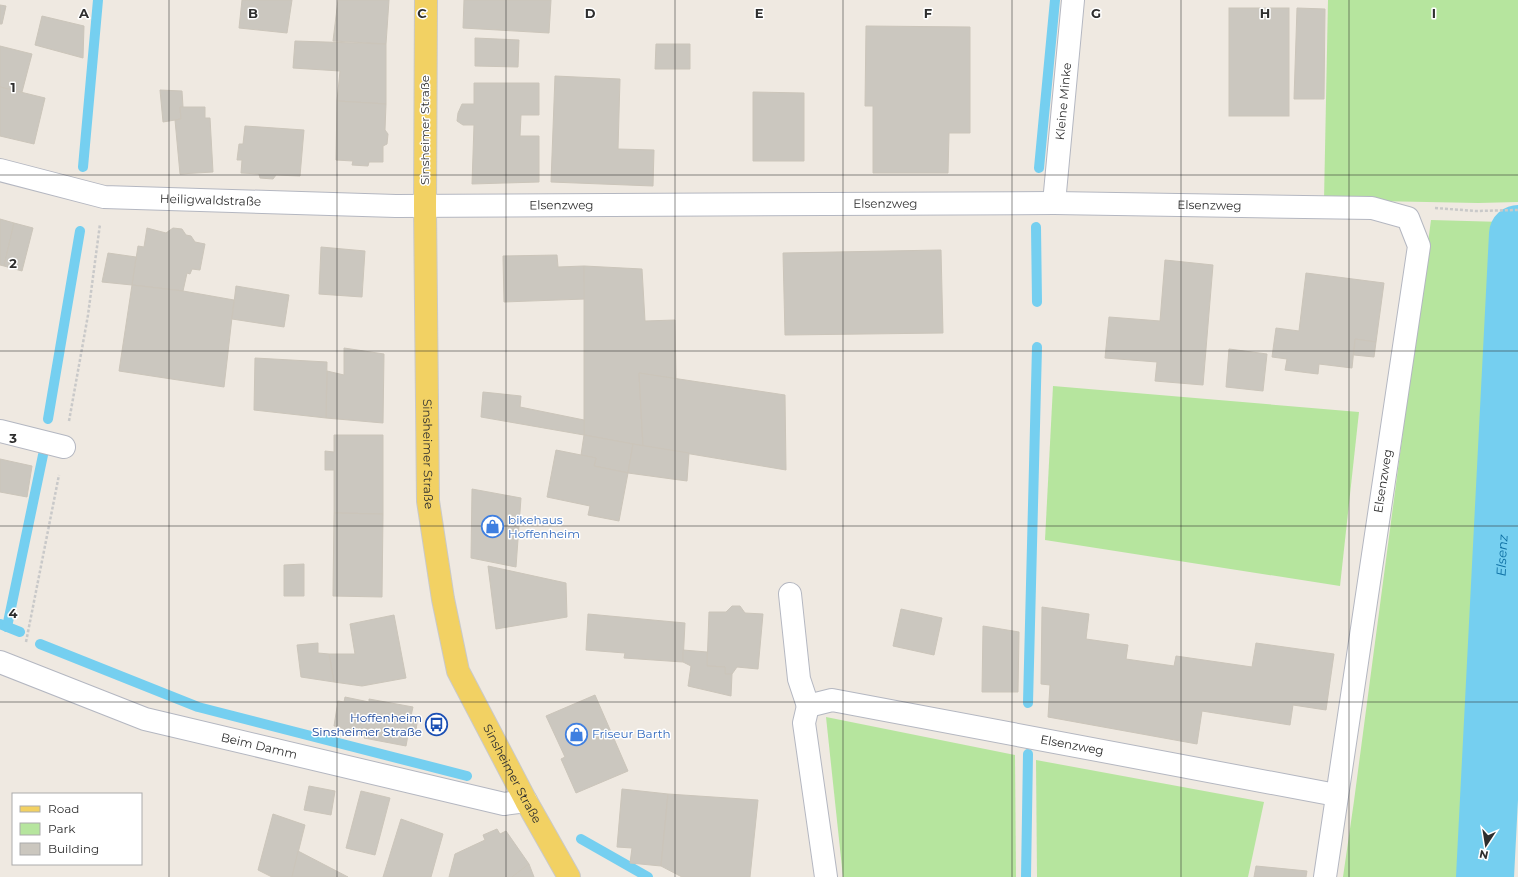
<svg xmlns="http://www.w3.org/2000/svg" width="1518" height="877" viewBox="0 0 1518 877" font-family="Montserrat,sans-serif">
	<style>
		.green { fill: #b6e59e }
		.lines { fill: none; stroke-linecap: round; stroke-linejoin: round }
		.stream { stroke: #75cff0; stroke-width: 10 }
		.river { stroke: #75cff0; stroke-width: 58 }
		.building { fill: #cbc7bf; stroke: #cbc5ba }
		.minor-casing { stroke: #b4b7c1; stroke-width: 24 }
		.major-casing { stroke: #c9c9c9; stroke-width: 24 }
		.path { stroke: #c9c9c9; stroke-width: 2.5; stroke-dasharray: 3 2; stroke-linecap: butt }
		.minor { stroke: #fff; stroke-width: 22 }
		.major { stroke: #f2d163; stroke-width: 22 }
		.grid { fill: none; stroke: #2e2e2e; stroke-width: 1; stroke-opacity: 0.55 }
		.labels { text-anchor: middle; stroke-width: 3; stroke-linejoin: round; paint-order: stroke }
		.street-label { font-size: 12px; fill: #2e2e2e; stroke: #fff }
		.shop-label { font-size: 12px; fill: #366cbe; stroke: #fff; text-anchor: start }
		.transit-label { font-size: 12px; fill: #164399; stroke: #fff; text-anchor: end }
		.water-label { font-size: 13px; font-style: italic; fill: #0d6fa3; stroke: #fff }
		.grid-label { font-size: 13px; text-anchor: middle; font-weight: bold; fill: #2e2e2e; stroke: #fff; stroke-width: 3; stroke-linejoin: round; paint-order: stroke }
	</style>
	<rect width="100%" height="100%" fill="#efe9e1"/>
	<g class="green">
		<path d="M1328 0H1518V202L1478 203 1324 200Z"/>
		<path d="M1431 220 1503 222 1465 846 1464 877H1343L1354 801Z"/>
		<path d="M1053 386 1359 412 1340 586 1045 540Z"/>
		<path d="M826 717 1015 755 1016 877H843Z"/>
		<path d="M1036 760 1264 802 1248 877H1037Z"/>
	</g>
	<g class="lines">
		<g class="stream">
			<path d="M83 167 98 0"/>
			<path d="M1039 168 1055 0"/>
			<path d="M1036 227 1037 302"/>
			<path d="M48 419 80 231"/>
			<path d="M0 624 20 632"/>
			<path d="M7 627 43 455"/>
			<path d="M40 644 198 707 467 776"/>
			<path d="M1028 703 1037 347"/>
			<path d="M581 839 648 877"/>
			<path d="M1026 877 1028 754"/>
		</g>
		<path class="river" id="s1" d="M1485 877 1518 234"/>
	</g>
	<g class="building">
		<path d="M242 0H292L287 33 239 28Z"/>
		<path d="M338 0H389L386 44 333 41Z"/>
		<path d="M464 0H551L549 33 463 28Z"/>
		<path d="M0 5 6 6 2 24H0Z"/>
		<rect x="1229" y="8" width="60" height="108"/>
		<path d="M1297 8 1325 9 1324 99H1294Z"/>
		<path d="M42 16 84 26 83 58 35 45Z"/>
		<path d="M866 26 970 27V133H949L948 173H873V106H865Z"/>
		<path d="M475 38 519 40 518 67 475 66Z"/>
		<path d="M295 41 386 44V104L337 101 340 71 293 68Z"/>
		<path d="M656 44H690V69H655Z"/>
		<path d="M0 46 32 54 22 92 0 87Z"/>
		<path d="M555 76 620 79 618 149 654 150 653 186 551 182Z"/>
		<path d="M474 83H539V115H521L520 136H539V182L472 184 474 125H463L457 121 458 113 462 104H474Z"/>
		<path d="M0 87 45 98 34 144 0 136Z"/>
		<path d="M160 90 182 91 183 107H180L181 119 163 122Z"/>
		<path d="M753 92 804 93V161H753Z"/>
		<path d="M337 101 386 104 385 130 388 134 387 144 383 146V162H369L368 166 352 165 353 161 336 160Z"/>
		<path d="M180 107H205V118H210L213 172 180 174 175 120 181 119Z"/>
		<path d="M245 126 304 130 300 176 276 175 273 179 260 178 259 174 241 173 242 160H237L239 144H243Z"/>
		<path d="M0 219 14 223 4 266 0 265Z"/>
		<path d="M14 223 33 228 22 271 4 266Z"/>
		<path d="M147 228 166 233 173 228 182 229 186 235 191 236 195 242 205 244 200 270 192 269 190 274 187 273 183 291 132 285 138 246 144 247Z"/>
		<path d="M321 247 365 251 362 297 319 294Z"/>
		<path d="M941 250 943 333 785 335 783 253Z"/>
		<path d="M108 253 136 257 132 285 102 282Z"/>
		<path d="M557 255 558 267 584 266 585 299 504 302 503 256Z"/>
		<path d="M1165 260 1213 265 1203 385 1155 381 1157 362 1105 358 1109 317 1160 321Z"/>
		<path d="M584 266 642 269 645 321 675 320 676 379 639 373 643 446 584 435Z"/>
		<path d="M1306 273 1384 283 1376 342 1355 339 1352 368 1319 364 1318 374 1285 370 1287 359 1272 357 1276 328 1299 331Z"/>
		<path d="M132 285 183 291 234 300 224 387 119 371Z"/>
		<path d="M236 286 289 295 284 327 232 319Z"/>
		<path d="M1355 339 1376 342 1374 357 1354 355Z"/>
		<path d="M344 348 384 354 383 423 326 418 327 371 344 375Z"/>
		<path d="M1229 349 1267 354 1263 391 1226 387Z"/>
		<path d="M255 358 327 362 326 418 254 410Z"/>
		<path d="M639 373 785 395 786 470 643 446Z"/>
		<path d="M483 392 521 396 520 407 584 420V435L481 417Z"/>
		<path d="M334 435H383V514L334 513V470H325V451L334 452Z"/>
		<path d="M584 435 633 444 628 473 594 466 596 458 581 455Z"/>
		<path d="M633 444 689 453 687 481 628 473Z"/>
		<path d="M556 450 596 458 594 466 628 473 619 521 588 515 590 506 547 497Z"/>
		<path d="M0 459 32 466 27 497 0 492Z"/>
		<path d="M472 489 521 498 516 567 471 558Z"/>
		<path d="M334 513 383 514 382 597 333 596Z"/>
		<path d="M304 564V596H284V565Z"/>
		<path d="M488 566 566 583 567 617 496 629Z"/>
		<path d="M732 606H740L745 613 763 614 758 669 737 667 732 674H725V667L707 666 709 612H726Z"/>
		<path d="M1042 607 1089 614 1086 639 1128 645 1126 659 1174 666 1176 656 1252 667 1256 643 1334 654 1326 710 1293 705 1290 725 1202 711 1197 744 1048 717 1050 685 1041 684Z"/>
		<path d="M901 609 942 618 934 655 893 646Z"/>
		<path d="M588 614 685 623 683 662 624 658 625 653 586 650Z"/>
		<path d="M394 615 406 678 362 686 334 682 329 654H355L350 624Z"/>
		<path d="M983 626 1019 632 1018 692H982Z"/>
		<path d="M318 643V653L329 654 334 682 301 677 297 645Z"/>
		<path d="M683 650 707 652V666L725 667V674H732L731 696 688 686 691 666 683 662Z"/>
		<path d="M595 695 628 771 576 793 561 759 565 757 546 716Z"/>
		<path d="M345 697 369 702V699L413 707 411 716 418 717 415 736 408 735 406 746 364 738 365 735 341 732V727L334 726 338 701 344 702Z"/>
		<path d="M309 786 335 791 331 815 304 810Z"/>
		<path d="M622 789 668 794 661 866 630 863 632 848 617 847Z"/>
		<path d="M361 791 390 798 375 855 346 848Z"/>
		<path d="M668 794 758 800 750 877H682L661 866Z"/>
		<path d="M273 814 305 825 292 877H272L258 870Z"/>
		<path d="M401 819 443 834 431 877H383Z"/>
		<path d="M497 829 500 834 506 831 529 864 512 877H449L455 854 485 840 483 835Z"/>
		<path d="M298 851 348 877H292Z"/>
		<path d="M529 864 534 877H512Z"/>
		<path d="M1256 866 1307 871 1306 877H1254Z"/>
	</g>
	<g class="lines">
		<defs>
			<g id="minor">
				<path id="s2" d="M0 170 104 197 396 206 1054 203 1372 208 1408 218 1419 246 1325 877"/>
				<path id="s3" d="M1054 203 1073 0"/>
				<path d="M0 431 64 447"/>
				<path d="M790 594 799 679 808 706"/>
				<path id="s4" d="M0 662 145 719 504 804 526 801"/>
				<path id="s5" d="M826 877 804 723 808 706 832 700 1336 795"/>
			</g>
			<g id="major">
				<path id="s6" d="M426 0 425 207 428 501 443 599 458 671 526 801 569 877"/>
			</g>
		</defs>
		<use href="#minor" class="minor-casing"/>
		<use href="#major" class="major-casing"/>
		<g class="path">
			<path d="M1435 208 1475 211 1518 210"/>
			<path d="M69 421 88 315 100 224"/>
			<path d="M26 642 59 475"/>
		</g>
		<use href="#minor" class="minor"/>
		<use href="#major" class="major"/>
	</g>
	<path class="grid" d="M169 0V877M337 0V877M506 0V877M675 0V877M843 0V877M1012 0V877M1181 0V877M1349 0V877M0 175H1518M0 351H1518M0 526H1518M0 702H1518"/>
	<defs>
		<symbol id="shop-ring" viewBox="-11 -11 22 22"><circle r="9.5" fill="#fff" stroke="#3f7fe0" stroke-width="1.5"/><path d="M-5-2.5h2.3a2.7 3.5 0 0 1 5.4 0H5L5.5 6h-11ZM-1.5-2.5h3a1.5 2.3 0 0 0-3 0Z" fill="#3f7fe0"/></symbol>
		<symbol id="bus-ring" viewBox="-11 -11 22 22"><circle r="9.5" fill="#fff" stroke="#1a4fb4" stroke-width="1.5"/><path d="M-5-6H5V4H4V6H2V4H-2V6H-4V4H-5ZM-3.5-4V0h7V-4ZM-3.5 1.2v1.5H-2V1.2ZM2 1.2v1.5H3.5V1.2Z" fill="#1a4fb4"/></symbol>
	</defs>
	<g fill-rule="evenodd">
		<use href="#shop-ring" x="480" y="514" width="25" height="25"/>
		<use href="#bus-ring" x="424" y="712" width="25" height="25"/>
		<use href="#shop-ring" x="564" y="722" width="25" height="25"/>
	</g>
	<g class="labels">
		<g class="street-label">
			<text dy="4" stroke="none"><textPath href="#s3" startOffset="102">Kleine Minke</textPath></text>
			<text transform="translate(425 130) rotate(-90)" y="4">Sinsheimer Straße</text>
			<text dy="4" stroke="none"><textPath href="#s2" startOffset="214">Heiligwaldstraße</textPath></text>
			<text dy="4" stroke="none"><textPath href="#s2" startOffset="889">Elsenzweg</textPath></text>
			<text dy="4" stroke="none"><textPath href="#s2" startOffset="565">Elsenzweg</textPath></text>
			<text dy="4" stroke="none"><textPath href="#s2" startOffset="1213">Elsenzweg</textPath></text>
			<text dy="4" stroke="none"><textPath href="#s6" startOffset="454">Sinsheimer Straße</textPath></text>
			<text transform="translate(1383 481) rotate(-81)" y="4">Elsenzweg</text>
			<text dy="4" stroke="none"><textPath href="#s4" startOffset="273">Beim Damm</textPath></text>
			<text dy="4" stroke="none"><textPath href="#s5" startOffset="442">Elsenzweg</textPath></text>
			<text dy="4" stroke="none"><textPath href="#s6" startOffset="790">Sinsheimer Straße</textPath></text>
		</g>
		<g class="shop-label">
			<text x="508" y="524">bikehaus<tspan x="508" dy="14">Hoffenheim</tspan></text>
			<text x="592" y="738">Friseur Barth</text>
		</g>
		<g class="transit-label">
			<text x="422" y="722">Hoffenheim<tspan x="422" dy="14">Sinsheimer Straße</tspan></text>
		</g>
		<g class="water-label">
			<text dy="5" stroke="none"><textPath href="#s1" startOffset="322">Elsenz</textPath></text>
		</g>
	</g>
	<g class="grid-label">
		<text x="84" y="18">A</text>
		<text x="253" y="18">B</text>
		<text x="422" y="18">C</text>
		<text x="590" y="18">D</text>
		<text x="759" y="18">E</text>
		<text x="928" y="18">F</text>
		<text x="1096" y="18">G</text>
		<text x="1265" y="18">H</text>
		<text x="1434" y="18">I</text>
		<text x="13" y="92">1</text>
		<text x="13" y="268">2</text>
		<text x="13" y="443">3</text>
		<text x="13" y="618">4</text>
	</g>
	<rect x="12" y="793" width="130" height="72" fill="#ffffff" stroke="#ababab"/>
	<rect x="20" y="806" width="20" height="6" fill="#f2d163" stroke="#ababab"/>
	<text x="48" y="813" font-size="12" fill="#2e2e2e">Road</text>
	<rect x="20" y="823" width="20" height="12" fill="#b6e59e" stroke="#ababab"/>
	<text x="48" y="833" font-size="12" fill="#2e2e2e">Park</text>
	<rect x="20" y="843" width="20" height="12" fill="#cbc7bf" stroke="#ababab"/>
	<text x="48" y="853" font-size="12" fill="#2e2e2e">Building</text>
	<g transform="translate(1486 845) rotate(192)" stroke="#ffffff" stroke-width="3" paint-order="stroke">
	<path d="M0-3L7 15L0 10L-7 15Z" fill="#2e2e2e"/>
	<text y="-6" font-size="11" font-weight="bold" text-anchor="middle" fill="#2e2e2e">N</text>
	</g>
</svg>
